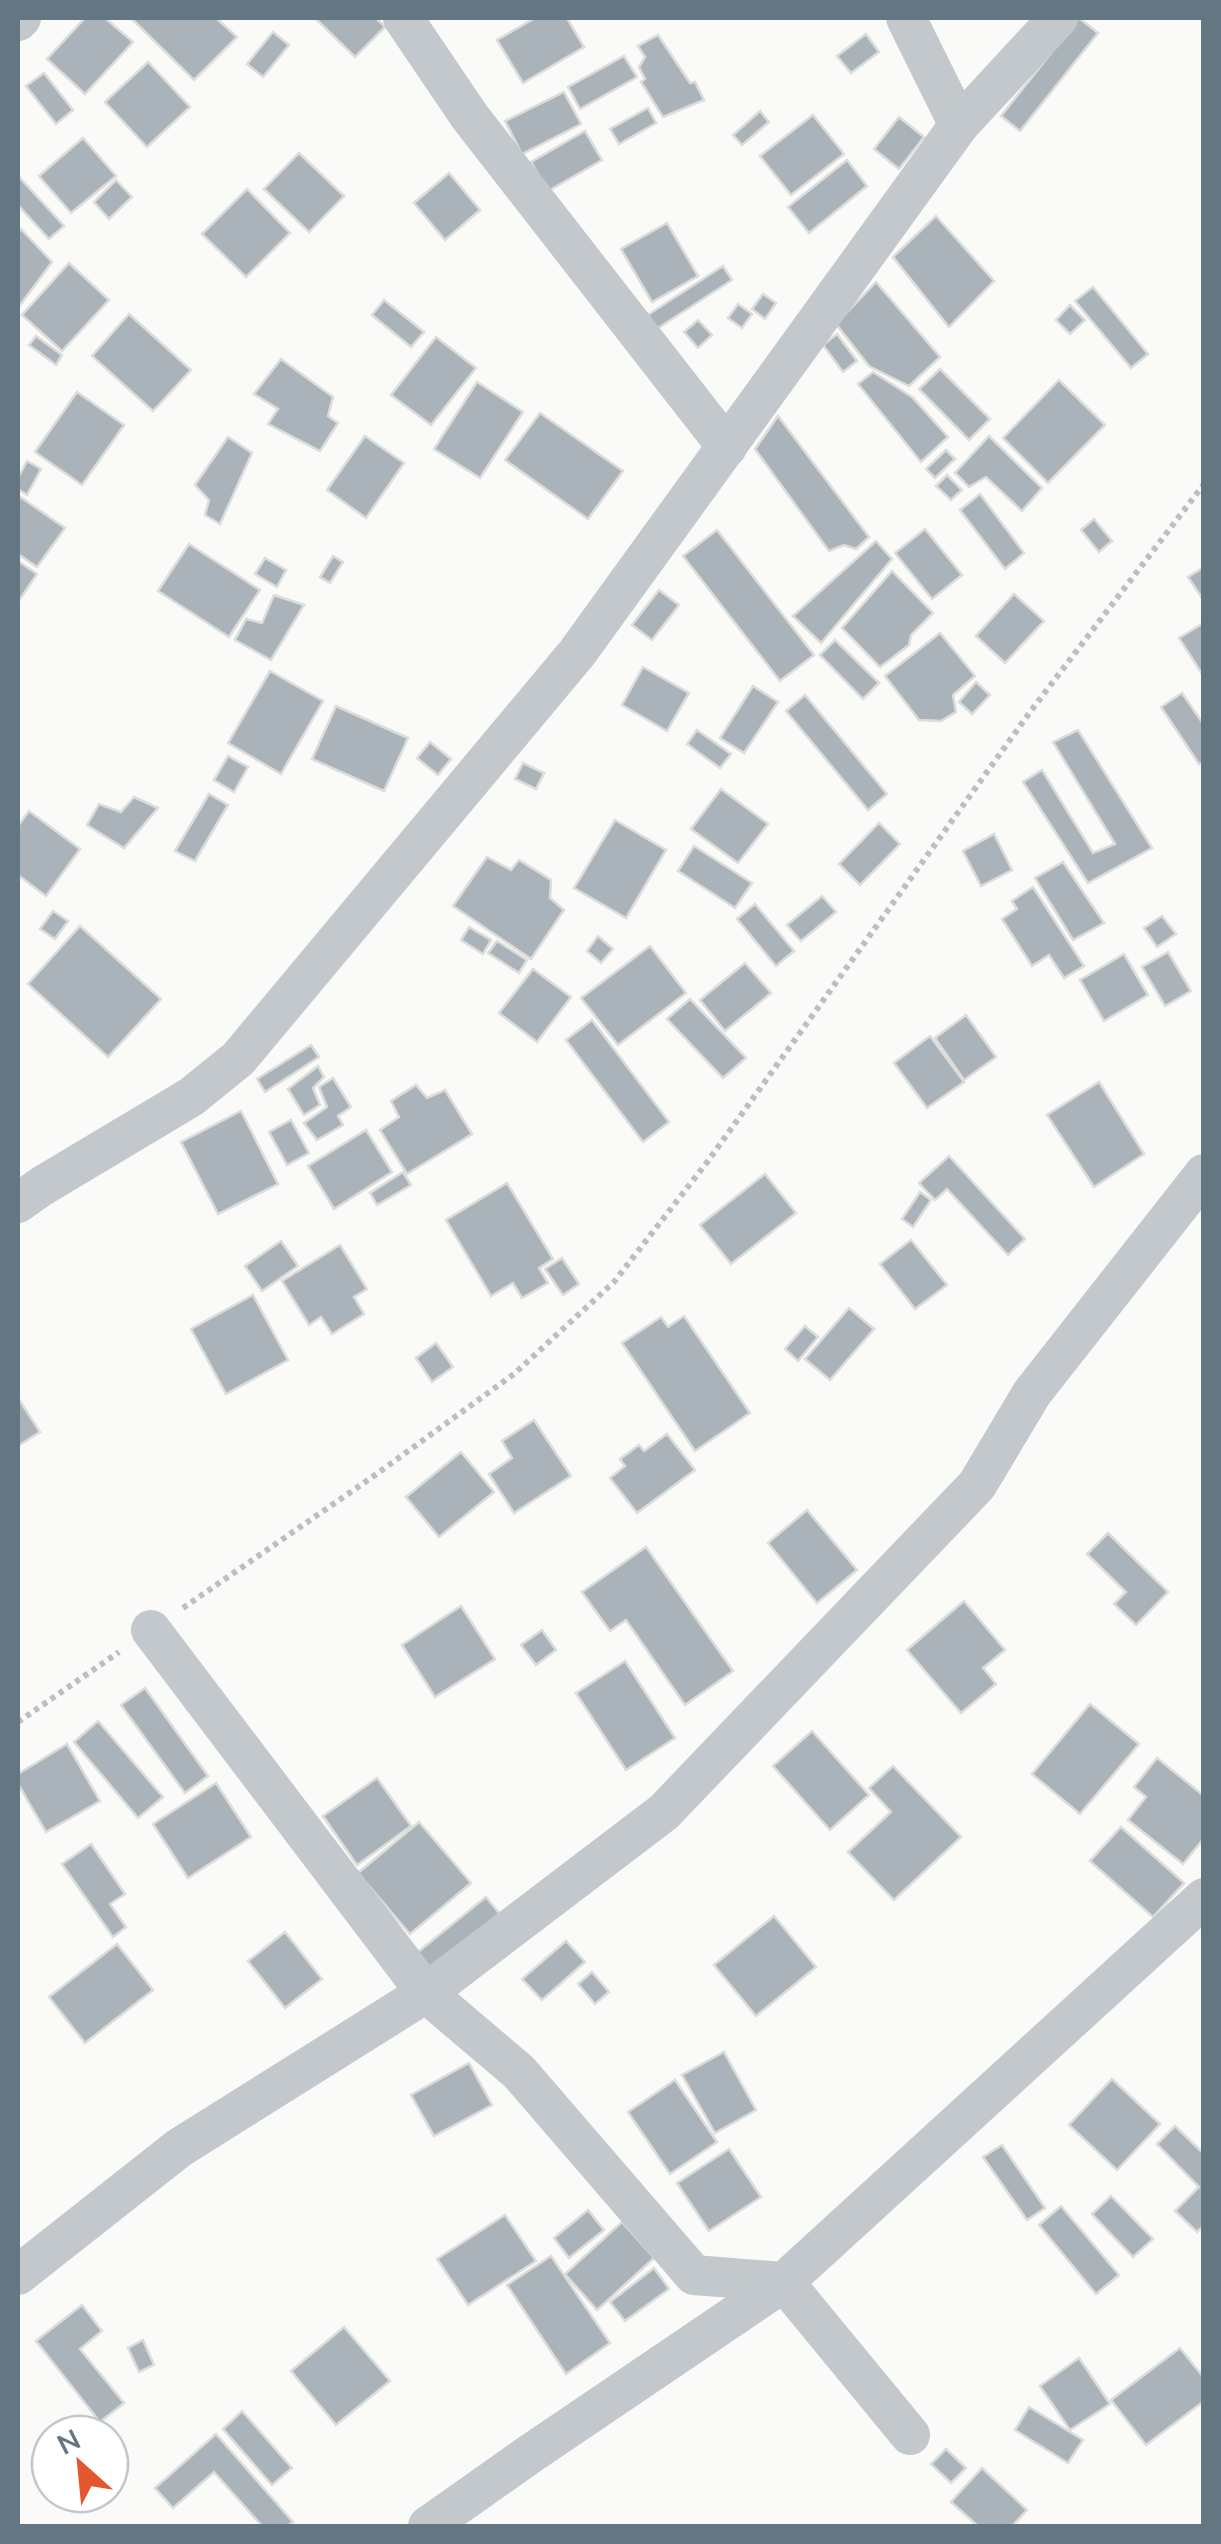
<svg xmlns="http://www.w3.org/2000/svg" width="1221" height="2544" viewBox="0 0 1221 2544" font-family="Mulish,sans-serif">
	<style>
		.building { fill: #aab3b9; stroke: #dcdcda; stroke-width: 2.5 }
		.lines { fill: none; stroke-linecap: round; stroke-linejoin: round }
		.path { stroke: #bbbfc2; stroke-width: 6; stroke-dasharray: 5 5; stroke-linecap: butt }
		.minor { stroke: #c3c8cc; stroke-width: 40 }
	</style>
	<rect width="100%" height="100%" fill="#fafaf8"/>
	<g class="building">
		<path d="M85 18H105L133 42 85 94 47 59Z"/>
		<path d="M131 18H216L237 37 194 80Z"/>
		<path d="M315 18H376L385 27 355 57Z"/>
		<path d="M535 18H567L584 47 523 83 497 40Z"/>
		<path d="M1079 18 1098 33 1020 131 1001 116Z"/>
		<path d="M273 32 289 45 263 77 247 64Z"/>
		<path d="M866 34 879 52 851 73 837 56Z"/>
		<path d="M658 35 690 83 695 82 704 100 663 117 641 82 645 79 639 67 645 57 638 46Z"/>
		<path d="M624 56 637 77 580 109 568 87Z"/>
		<path d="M148 62 190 107 147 147 105 102Z"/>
		<path d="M44 73 73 110 56 124 26 86Z"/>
		<path d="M564 92 581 124 522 154 505 121Z"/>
		<path d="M648 108 656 123 619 144 610 129Z"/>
		<path d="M760 111 769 122 742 145 733 135Z"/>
		<path d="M813 115 844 154 791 195 760 156Z"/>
		<path d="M899 117 924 137 899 169 874 149Z"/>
		<path d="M585 131 602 160 548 191 531 162Z"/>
		<path d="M83 138 116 176 71 213 39 176Z"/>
		<path d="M299 153 344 196 309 232 264 189Z"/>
		<path d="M847 160 867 186 809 233 788 207Z"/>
		<path d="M449 173 480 210 445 240 414 203Z"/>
		<path d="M20 178 64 226 49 239 18 205V180Z"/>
		<path d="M116 180 132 197 109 219 94 202Z"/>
		<path d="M247 189 290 233 246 277 202 234Z"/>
		<path d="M936 216 994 281 949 327 893 257Z"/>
		<path d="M667 223 698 276 652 302 621 249Z"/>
		<path d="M21 229 52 262 18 308V232Z"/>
		<path d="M69 263 109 300 62 351 22 315Z"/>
		<path d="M723 266 732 280 655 330 646 316Z"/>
		<path d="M876 282 940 357 909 386 869 366 836 324Z"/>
		<path d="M1093 287 1148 354 1131 368 1075 301Z"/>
		<path d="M763 294 776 303 765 319 752 309Z"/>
		<path d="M384 300 424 332 411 347 372 315Z"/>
		<path d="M738 304 752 314 742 328 728 318Z"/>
		<path d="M1070 305 1085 320 1070 334 1056 320Z"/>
		<path d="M129 314 191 370 153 411 92 356Z"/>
		<path d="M698 320 712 335 698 348 684 332Z"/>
		<path d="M837 334 857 361 843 372 823 345Z"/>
		<path d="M36 336 62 355 56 365 29 345Z"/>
		<path d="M436 337 476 368 431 425 391 395Z"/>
		<path d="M281 359 333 397 328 416 338 423 320 451 268 424 278 409 254 394Z"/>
		<path d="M940 369 990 419 969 440 919 389Z"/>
		<path d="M873 372 912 397 948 437 921 462 858 384Z"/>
		<path d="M1059 380 1105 425 1048 483 1003 438Z"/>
		<path d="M477 382 523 412 480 478 434 449Z"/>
		<path d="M77 392 124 425 82 485 35 452Z"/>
		<path d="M540 413 623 471 588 519 505 460Z"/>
		<path d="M778 416 869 537 856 549 844 545 829 551 755 449Z"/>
		<path d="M365 436 404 463 366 518 327 490Z"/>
		<path d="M989 436 1042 488 1022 511 986 477 969 487 955 473Z"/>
		<path d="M228 437 252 453 220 524 205 515 209 500 195 485Z"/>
		<path d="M946 450 955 459 935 478 926 469Z"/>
		<path d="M27 461 41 469 27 495 18 489V478Z"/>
		<path d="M947 475 962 490 951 500 936 486Z"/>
		<path d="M980 494 1024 553 1005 569 960 510Z"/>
		<path d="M19 496 65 528 37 567 18 554Z"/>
		<path d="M1094 519 1112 541 1099 552 1081 530Z"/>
		<path d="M925 529 962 575 932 599 895 553Z"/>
		<path d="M717 530 814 655 780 681 683 556Z"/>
		<path d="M876 541 892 559 821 643 793 616Z"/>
		<path d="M189 544 260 590 229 637 158 591Z"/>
		<path d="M333 556 343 562 330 583 320 577Z"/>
		<path d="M265 558 286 570 277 587 255 574Z"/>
		<path d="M18 561 37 574 18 602Z"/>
		<path d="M1204 567V601L1188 577Z"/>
		<path d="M892 571 933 613 911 635 909 645 880 667 842 628Z"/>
		<path d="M659 590 679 605 652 640 632 625Z"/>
		<path d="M1014 594 1044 621 1005 663 976 636Z"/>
		<path d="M274 595 304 605 271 660 235 640 246 619 262 623Z"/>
		<path d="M1202 624 1204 626V677L1179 638Z"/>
		<path d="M940 633 975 676 953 695 956 712 941 721 919 720 885 676Z"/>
		<path d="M835 640 879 683 863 699 820 655Z"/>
		<path d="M643 667 689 693 667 731 622 705Z"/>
		<path d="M270 671 323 701 281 774 228 743Z"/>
		<path d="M976 682 990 695 972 714 959 702Z"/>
		<path d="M753 686 778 702 744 753 720 738Z"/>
		<path d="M1182 693 1204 725V762L1199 764 1161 707Z"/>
		<path d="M805 695 887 794 868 810 786 711Z"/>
		<path d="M336 706 408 738 384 791 312 759Z"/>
		<path d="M697 730 731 754 720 768 687 744Z"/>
		<path d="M1078 730 1152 848 1088 883 1023 782 1042 770 1093 853 1115 844 1053 742Z"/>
		<path d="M430 742 451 759 438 775 417 758Z"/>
		<path d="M228 756 248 767 234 792 214 780Z"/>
		<path d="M523 763 544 773 536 789 515 779Z"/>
		<path d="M721 789 768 824 738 863 691 829Z"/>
		<path d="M209 794 228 805 195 861 175 851Z"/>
		<path d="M134 797 158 808 124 848 87 825 99 804 121 812Z"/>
		<path d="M29 811 80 849 46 896 18 875V826Z"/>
		<path d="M615 820 666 850 626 918 574 888Z"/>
		<path d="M879 823 900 844 860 885 839 864Z"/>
		<path d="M994 834 1012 870 981 886 963 851Z"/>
		<path d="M694 846 752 883 735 908 678 871Z"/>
		<path d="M487 857 511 870 519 860 551 880 550 898 564 910 531 959 453 906Z"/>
		<path d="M1063 862 1104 923 1073 940 1035 878Z"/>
		<path d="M1033 887 1084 966 1064 978 1049 955 1032 966 1002 919 1017 909 1012 901Z"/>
		<path d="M822 896 836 912 801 941 787 925Z"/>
		<path d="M755 904 794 951 776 966 737 919Z"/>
		<path d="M53 911 68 921 55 939 40 929Z"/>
		<path d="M1162 916 1176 934 1157 947 1144 928Z"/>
		<path d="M80 926 161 999 108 1057 28 984Z"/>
		<path d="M469 927 491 940 483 954 461 940Z"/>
		<path d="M598 936 613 949 601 963 587 951Z"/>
		<path d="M497 941 527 960 519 973 488 953Z"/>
		<path d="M650 946 686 993 618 1045 581 998Z"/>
		<path d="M1168 952 1191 991 1165 1006 1142 967Z"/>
		<path d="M1124 954 1148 995 1104 1021 1080 980Z"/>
		<path d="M745 963 771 993 725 1031 700 1000Z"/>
		<path d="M533 969 571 997 537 1042 499 1013Z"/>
		<path d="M690 999 746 1058 723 1078 667 1019Z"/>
		<path d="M966 1015 996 1057 964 1080 935 1038Z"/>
		<path d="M592 1020 669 1122 643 1142 566 1040Z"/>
		<path d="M930 1036 964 1082 927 1108 894 1063Z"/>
		<path d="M311 1045 319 1057 265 1092 257 1079Z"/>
		<path d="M318 1066 324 1077 313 1088 320 1105 304 1115 288 1089Z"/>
		<path d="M333 1078 351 1107 338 1116 343 1125 317 1140 304 1123 327 1107 319 1087Z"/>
		<path d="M1099 1082 1144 1154 1094 1187 1047 1115Z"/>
		<path d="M416 1085 427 1098 445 1090 472 1134 407 1174 380 1130 399 1117 391 1101Z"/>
		<path d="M241 1111 278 1184 218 1214 181 1142Z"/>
		<path d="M291 1120 309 1153 287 1165 269 1132Z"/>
		<path d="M366 1130 392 1172 334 1209 308 1166Z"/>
		<path d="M949 1156 1025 1239 1008 1255 947 1189 935 1200 919 1183Z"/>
		<path d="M403 1172 411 1185 377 1205 370 1193Z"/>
		<path d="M765 1174 796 1213 731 1264 700 1225Z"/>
		<path d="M507 1183 553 1259 539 1268 548 1283 522 1298 513 1283 491 1296 446 1220Z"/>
		<path d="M920 1192 931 1200 913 1227 902 1219Z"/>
		<path d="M911 1240 947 1285 915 1309 880 1264Z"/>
		<path d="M281 1241 298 1266 262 1291 245 1266Z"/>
		<path d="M340 1245 367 1289 354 1297 364 1314 332 1334 321 1317 309 1325 282 1281Z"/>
		<path d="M562 1258 579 1284 563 1295 545 1269Z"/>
		<path d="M253 1295 288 1360 226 1394 191 1329Z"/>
		<path d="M849 1308 874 1329 830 1380 805 1359Z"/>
		<path d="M684 1316 750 1413 695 1451 622 1343 661 1317 668 1327Z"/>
		<path d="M805 1326 818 1337 798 1361 785 1349Z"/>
		<path d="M436 1343 453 1367 432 1382 416 1358Z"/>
		<path d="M18 1398 40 1432 18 1446Z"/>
		<path d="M534 1420 571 1476 514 1513 489 1474 512 1458 502 1441Z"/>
		<path d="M667 1434 695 1470 637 1513 610 1478 625 1466 620 1459 639 1445 644 1451Z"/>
		<path d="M461 1452 494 1492 439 1537 406 1497Z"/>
		<path d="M807 1510 857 1570 817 1603 768 1543Z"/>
		<path d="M1108 1533 1168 1592 1136 1625 1114 1604 1126 1592 1087 1554Z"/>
		<path d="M646 1547 733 1671 685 1705 626 1620 610 1631 582 1592Z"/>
		<path d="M964 1601 1005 1650 983 1668 996 1684 961 1713 907 1650Z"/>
		<path d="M461 1606 495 1659 435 1697 402 1645Z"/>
		<path d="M542 1630 556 1650 536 1665 521 1645Z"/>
		<path d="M625 1661 675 1738 626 1770 576 1693Z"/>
		<path d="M145 1688 208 1776 185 1793 121 1705Z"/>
		<path d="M1090 1704 1139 1744 1080 1814 1032 1774Z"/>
		<path d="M98 1721 163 1797 138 1818 74 1742Z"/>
		<path d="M812 1731 869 1795 830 1830 773 1766Z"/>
		<path d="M67 1744 100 1801 46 1832 18 1784V1774Z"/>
		<path d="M1157 1758 1204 1796V1838L1183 1864 1128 1820 1146 1797 1134 1787Z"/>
		<path d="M893 1766 961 1837 894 1900 848 1852 891 1812 869 1788Z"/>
		<path d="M377 1778 411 1826 357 1865 323 1816Z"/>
		<path d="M216 1783 251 1837 188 1878 153 1824Z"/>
		<path d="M419 1822 471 1883 410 1934 358 1873Z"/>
		<path d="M1121 1827 1184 1883 1153 1917 1090 1861Z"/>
		<path d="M91 1844 125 1894 110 1904 126 1927 113 1937 62 1864Z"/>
		<path d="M486 1897 503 1918 429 1977 413 1956Z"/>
		<path d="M774 1916 816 1967 756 2016 714 1965Z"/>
		<path d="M285 1932 322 1979 285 2008 248 1961Z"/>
		<path d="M566 1941 585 1962 542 2000 522 1979Z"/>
		<path d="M117 1944 153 1990 85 2043 49 1997Z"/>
		<path d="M592 1972 609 1992 595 2004 578 1984Z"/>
		<path d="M724 2052 756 2110 715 2133 682 2075Z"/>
		<path d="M469 2063 492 2105 434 2136 411 2095Z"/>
		<path d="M1112 2079 1160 2124 1117 2170 1069 2125Z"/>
		<path d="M675 2080 717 2142 670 2174 628 2112Z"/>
		<path d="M1175 2126 1204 2154V2225L1197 2232 1175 2211 1199 2187 1157 2144Z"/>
		<path d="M1002 2145 1045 2208 1027 2220 983 2157Z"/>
		<path d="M729 2149 761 2197 709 2231 677 2183Z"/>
		<path d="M1111 2196 1153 2239 1133 2257 1092 2214Z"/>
		<path d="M1061 2206 1119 2275 1096 2294 1039 2225Z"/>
		<path d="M588 2210 604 2230 569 2258 554 2238Z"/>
		<path d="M505 2215 536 2261 468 2305 437 2259Z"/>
		<path d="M622 2222 654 2258 597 2310 565 2274Z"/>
		<path d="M551 2256 610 2343 566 2374 507 2285Z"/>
		<path d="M654 2268 669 2289 625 2321 610 2302Z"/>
		<path d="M82 2305 102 2331 80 2349 124 2403 100 2422 36 2341Z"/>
		<path d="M344 2327 390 2381 336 2425 291 2371Z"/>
		<path d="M143 2340 154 2365 139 2372 128 2348Z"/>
		<path d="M1180 2348 1204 2378V2401L1146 2445 1111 2400Z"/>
		<path d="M1079 2358 1110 2404 1070 2430 1040 2386Z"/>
		<path d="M1029 2407 1083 2440 1068 2463 1015 2430Z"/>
		<path d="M242 2411 292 2468 272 2485 223 2429Z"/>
		<path d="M216 2434 293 2522 287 2526H262L214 2472 173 2508 155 2488Z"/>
		<path d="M946 2449 966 2468 951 2483 931 2464Z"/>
		<path d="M982 2468 1027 2510 1012 2526H978L951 2502Z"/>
	</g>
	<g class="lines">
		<g class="path">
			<path d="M183 1608 371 1478 514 1374 614 1282 708 1161 1030 712 1204 484"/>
			<path d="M18 1722 119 1652"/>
		</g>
		<g class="minor">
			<path d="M403 18 470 117 727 447"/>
			<path d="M906 18 959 125"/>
			<path d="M18 21 21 18"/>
			<path d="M18 1203 42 1186 191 1097 238 1059 577 653 959 125 1058 18"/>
			<path d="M151 1630 426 1993 519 2072 694 2275 784 2282 910 2435"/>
			<path d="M18 2275 179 2148 426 1993 664 1812 977 1485 1032 1393 1204 1174"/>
			<path d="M428 2526 530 2454 784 2282 1204 1898"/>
		</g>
	</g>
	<rect width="1221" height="2544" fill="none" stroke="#657683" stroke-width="40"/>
	<g transform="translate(80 2464) rotate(333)"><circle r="48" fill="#ffffff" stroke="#c1c8cd" stroke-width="2.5"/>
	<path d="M0-8L18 38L0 25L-18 38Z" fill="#e4572e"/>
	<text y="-15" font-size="28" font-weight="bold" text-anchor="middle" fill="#657683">N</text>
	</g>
</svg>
